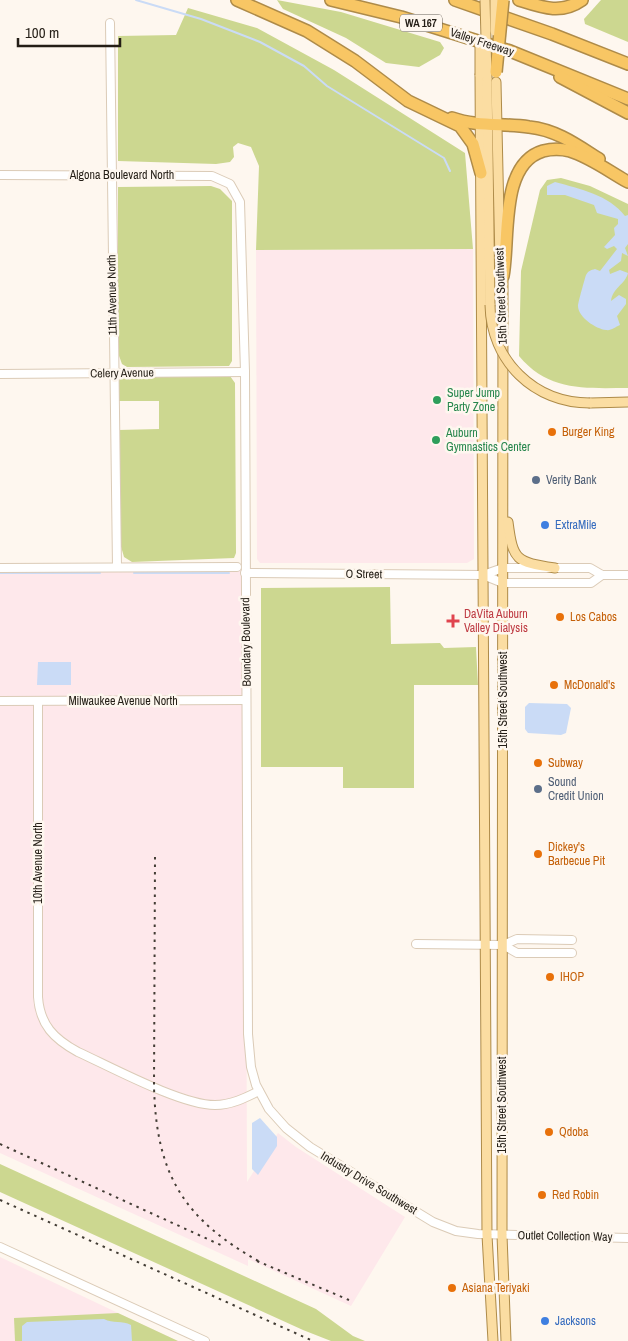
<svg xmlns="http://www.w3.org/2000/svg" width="628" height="1341" viewBox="0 0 628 1341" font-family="'Archivo Narrow',sans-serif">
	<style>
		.industrial { fill: #fee8eb }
		.green { fill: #ccd790 }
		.water { fill: #cadbf6 }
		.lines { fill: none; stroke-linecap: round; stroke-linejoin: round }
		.stream { stroke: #cadbf6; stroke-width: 2 }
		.minor-casing { stroke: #dbcbb7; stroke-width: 10 }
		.major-casing { stroke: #ae8b49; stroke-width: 11 }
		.highway-casing { stroke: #ae8b49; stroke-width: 14 }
		.minor { stroke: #fff; stroke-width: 8 }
		.major { stroke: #fbdda2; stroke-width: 9 }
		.highway { stroke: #f8c664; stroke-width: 11 }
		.rail { stroke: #433d35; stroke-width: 2; stroke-dasharray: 2.5 5; stroke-linecap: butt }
		.major-bridge-casing { stroke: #ae8b49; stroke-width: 11; stroke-linecap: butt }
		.highway-bridge-casing { stroke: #ae8b49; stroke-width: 14; stroke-linecap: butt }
		.major-bridge { stroke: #fbdda2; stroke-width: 9 }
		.highway-bridge { stroke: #f8c664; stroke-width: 11 }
		.leisure-dot { fill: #2e9e5b; stroke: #fef7ef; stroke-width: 2 }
		.food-dot { fill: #e8710a; stroke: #fef7ef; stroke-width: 2 }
		.service-dot { fill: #5c6f8a; stroke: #fef7ef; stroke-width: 2 }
		.shop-dot { fill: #3f7fe0; stroke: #fef7ef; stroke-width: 2 }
		.health-dot { fill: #e0444e; stroke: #fef7ef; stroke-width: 2 }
		.labels { text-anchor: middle; stroke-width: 5; stroke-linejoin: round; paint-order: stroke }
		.shield { fill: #fef7ef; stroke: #655f57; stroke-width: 1 }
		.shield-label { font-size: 11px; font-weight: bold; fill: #241e16 }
		.street-label { font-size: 12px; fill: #241e16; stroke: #fef7ef }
		.leisure-label { font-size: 12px; fill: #27864d; stroke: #fef7ef; text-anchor: start }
		.food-label { font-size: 12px; fill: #c56008; stroke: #fef7ef; text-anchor: start }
		.service-label { font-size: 12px; fill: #4e5e75; stroke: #fef7ef; text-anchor: start }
		.shop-label { font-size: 12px; fill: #366cbe; stroke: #fef7ef; text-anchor: start }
		.health-label { font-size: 12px; fill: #be3a42; stroke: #fef7ef; text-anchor: start }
	</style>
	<rect width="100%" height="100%" fill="#fef7ef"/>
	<g class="industrial">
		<path d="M473 249 474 559 467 563H260L257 559 256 250Z"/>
		<path d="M0 570H245L247 1182 278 1133 296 1147 405 1217 351 1306 248 1259V1266L0 1153Z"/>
		<path d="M0 1257 118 1313 178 1341H0Z"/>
	</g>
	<g class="green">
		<path d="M277 0 341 12 440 42 444 48 440 55 419 67 386 63 346 38 283 9Z"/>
		<path d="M601 0H628V42L585 24 584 19Z"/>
		<path d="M188 8 257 28 334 70 465 153 473 249 256 250 259 166 251 147 238 143 233 147 234 157 230 162 216 164 118 161V36L176 35Z"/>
		<path d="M561 178 590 186 628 204V388C585 388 549 392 519 356L521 271 540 190 547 180Z"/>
		<path d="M211 186 220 189 232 201V361L229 366 127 367 122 364 118 353V187Z"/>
		<path d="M230 376 235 383 236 553 234 558 132 562 124 557 120 543 118 430 159 429V401H118V381L124 377Z"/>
		<path d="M390 587 391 644 440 643 444 648 476 647 478 685H414V788H343V767H261V588Z"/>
		<path d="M0 1164 316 1309 353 1336 365 1341H331L303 1330 0 1192Z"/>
		<path d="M118 1313 178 1341H15L14 1318Z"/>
	</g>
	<g class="water">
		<path d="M555 182C580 189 609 195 625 216L628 215V244L625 248 628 256 622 253 621 261 609 270 610 274 620 270 628 273C625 285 613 287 611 301L619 295 626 299V304L617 316 620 325C615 327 611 331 606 330 596 329 578 317 578 306 578 303 585 278 586 275 588 271 591 270 595 269L600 271 617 249 614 246 607 249 604 247 615 235 614 228 618 224V219L597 213 594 205 565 195H547V186Z"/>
		<path d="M38 662H71V685H37Z"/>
		<path d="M529 703 567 704 571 708 566 733 561 735 528 733 525 729V707Z"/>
		<path d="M260 1118 277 1137V1146L258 1175 252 1169V1123Z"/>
		<path d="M104 1319C113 1324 122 1320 131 1325L132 1341H22V1326L27 1322Z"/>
	</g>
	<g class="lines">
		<g class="stream">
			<path d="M136 0 201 19 260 42 304 66 327 86 444 158 450 171"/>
			<path d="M0 573H100"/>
			<path d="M134 573H229"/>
		</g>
		<defs>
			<g id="minor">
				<path d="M110 23 117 567"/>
				<path d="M0 175 212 176 230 184 240 202 245 372 248 1034 251 1067 256 1085 269 1109 286 1128 310 1147 433 1222 456 1231 478 1234 628 1238"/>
				<path d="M0 374 245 372"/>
				<path d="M0 568 237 567"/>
				<path d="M245 573 483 575 503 568H590L602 575H628"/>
				<path d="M483 575 503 583H591L602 575"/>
				<path d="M0 701 246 700"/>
				<path d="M38 701V997C40 1025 54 1039 78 1052 111 1067 181 1105 215 1105 231 1105 245 1098 259 1091"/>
				<path d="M416 944 503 945 517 939 572 940"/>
				<path d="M503 945 517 953H572"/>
				<path d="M0 1247 205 1341"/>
			</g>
			<g id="major">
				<path d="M480 75 487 1235 493 1341"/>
				<path d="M487 78 490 305"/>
				<path d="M496 82 500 262 503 276 502 1235 506 1341"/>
				<path d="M590 403 628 402"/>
				<path d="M508 522C513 561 516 562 555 568"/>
			</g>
			<g id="highway">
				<path d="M237 0 307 31 355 61 408 101 460 126 473 144 481 173"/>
				<path d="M331 0 401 17 510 51 628 99"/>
				<path d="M455 0 552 34 628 64"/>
				<path d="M519 0C541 7 561 15 582 0"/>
				<path d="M560 77 628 113"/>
				<path d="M452 118C477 127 503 123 529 127 557 130 577 145 599 159"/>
				<path d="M503 276C510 240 499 164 543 151 551 149 562 149 570 151 590 157 610 172 628 182"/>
			</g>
		</defs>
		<use href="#minor" class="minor-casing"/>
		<use href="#major" class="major-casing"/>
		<use href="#highway" class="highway-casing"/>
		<use href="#minor" class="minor"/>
		<use href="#major" class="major"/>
		<use href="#highway" class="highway"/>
		<g class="rail">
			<path d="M155 857 154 1086C156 1175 184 1220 262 1263"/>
			<path d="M0 1144 225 1247"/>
			<path d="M0 1200 313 1341"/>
			<path d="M257 1261 349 1300"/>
		</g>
		<defs>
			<g id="major-bridge">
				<path d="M485 0 487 78"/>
				<path d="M495 0V31"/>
				<path d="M480 43V75"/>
				<path d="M490 305C491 361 534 403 590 403"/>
			</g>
			<path id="highway-bridge" d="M496 72 503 0"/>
		</defs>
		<use href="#major-bridge" class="major-bridge-casing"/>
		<use href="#highway-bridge" class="highway-bridge-casing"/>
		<use href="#major-bridge" class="major-bridge"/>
		<use href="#highway-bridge" class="highway-bridge"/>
	</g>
	<g class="leisure-dot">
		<circle cx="437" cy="400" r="5"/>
		<circle cx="436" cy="440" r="5"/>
	</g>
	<g class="food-dot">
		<circle cx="552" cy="432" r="5"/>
		<circle cx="560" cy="617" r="5"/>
		<circle cx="554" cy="685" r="5"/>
		<circle cx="538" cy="763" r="5"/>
		<circle cx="538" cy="854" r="5"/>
		<circle cx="550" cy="977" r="5"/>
		<circle cx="549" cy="1132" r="5"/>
		<circle cx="542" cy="1195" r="5"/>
		<circle cx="452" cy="1288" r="5"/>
	</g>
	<g class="service-dot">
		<circle cx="536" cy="480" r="5"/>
		<circle cx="538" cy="789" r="5"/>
	</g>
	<g class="shop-dot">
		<circle cx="545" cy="525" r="5"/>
		<circle cx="545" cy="1321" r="5"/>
	</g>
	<path class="health-dot" d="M450.5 613.5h5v5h5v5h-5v5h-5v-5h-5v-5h5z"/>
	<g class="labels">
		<rect class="shield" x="400" y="14.5" width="42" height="17" rx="4"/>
		<g class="shield-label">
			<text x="421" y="27">WA 167</text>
		</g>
		<g class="street-label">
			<text transform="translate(482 42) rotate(18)" y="4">Valley Freeway</text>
			<text x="122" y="179">Algona Boulevard North</text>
			<text transform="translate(112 295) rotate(-91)" y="4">11th Avenue North</text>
			<text transform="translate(501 296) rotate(-92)" y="4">15th Street Southwest</text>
			<text transform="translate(122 373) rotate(-1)" y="4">Celery Avenue</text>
			<text transform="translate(364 574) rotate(1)" y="4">O Street</text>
			<text transform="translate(246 642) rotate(-91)" y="4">Boundary Boulevard</text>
			<text transform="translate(503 700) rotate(-90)" y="4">15th Street Southwest</text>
			<text x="123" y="705">Milwaukee Avenue North</text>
			<text transform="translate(38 863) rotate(-90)" y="4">10th Avenue North</text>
			<text transform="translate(502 1105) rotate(-90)" y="4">15th Street Southwest</text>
			<text transform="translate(369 1183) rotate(31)" y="4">Industry Drive Southwest</text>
			<text transform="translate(565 1236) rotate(1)" y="4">Outlet Collection Way</text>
		</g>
		<g class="leisure-label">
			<text x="447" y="397">Super Jump<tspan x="447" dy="14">Party Zone</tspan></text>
			<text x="446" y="437">Auburn<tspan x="446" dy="14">Gymnastics Center</tspan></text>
		</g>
		<g class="food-label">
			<text x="562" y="436">Burger King</text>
			<text x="570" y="621">Los Cabos</text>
			<text x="564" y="689">McDonald's</text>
			<text x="548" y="767">Subway</text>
			<text x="548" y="851">Dickey's<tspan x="548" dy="14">Barbecue Pit</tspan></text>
			<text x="560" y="981">IHOP</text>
			<text x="559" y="1136">Qdoba</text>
			<text x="552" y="1199">Red Robin</text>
			<text x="462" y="1292">Asiana Teriyaki</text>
		</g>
		<g class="service-label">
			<text x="546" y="484">Verity Bank</text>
			<text x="548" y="786">Sound<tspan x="548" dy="14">Credit Union</tspan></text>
		</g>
		<g class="shop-label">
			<text x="555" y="529">ExtraMile</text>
			<text x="555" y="1325">Jacksons</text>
		</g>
		<g class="health-label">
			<text x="464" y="618">DaVita Auburn<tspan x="464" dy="14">Valley Dialysis</tspan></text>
		</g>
	</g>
	<path d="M18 38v8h102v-8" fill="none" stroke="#241e16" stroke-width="2.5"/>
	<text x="25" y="38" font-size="15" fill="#241e16" stroke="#fef7ef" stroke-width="4" paint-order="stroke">100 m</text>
</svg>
